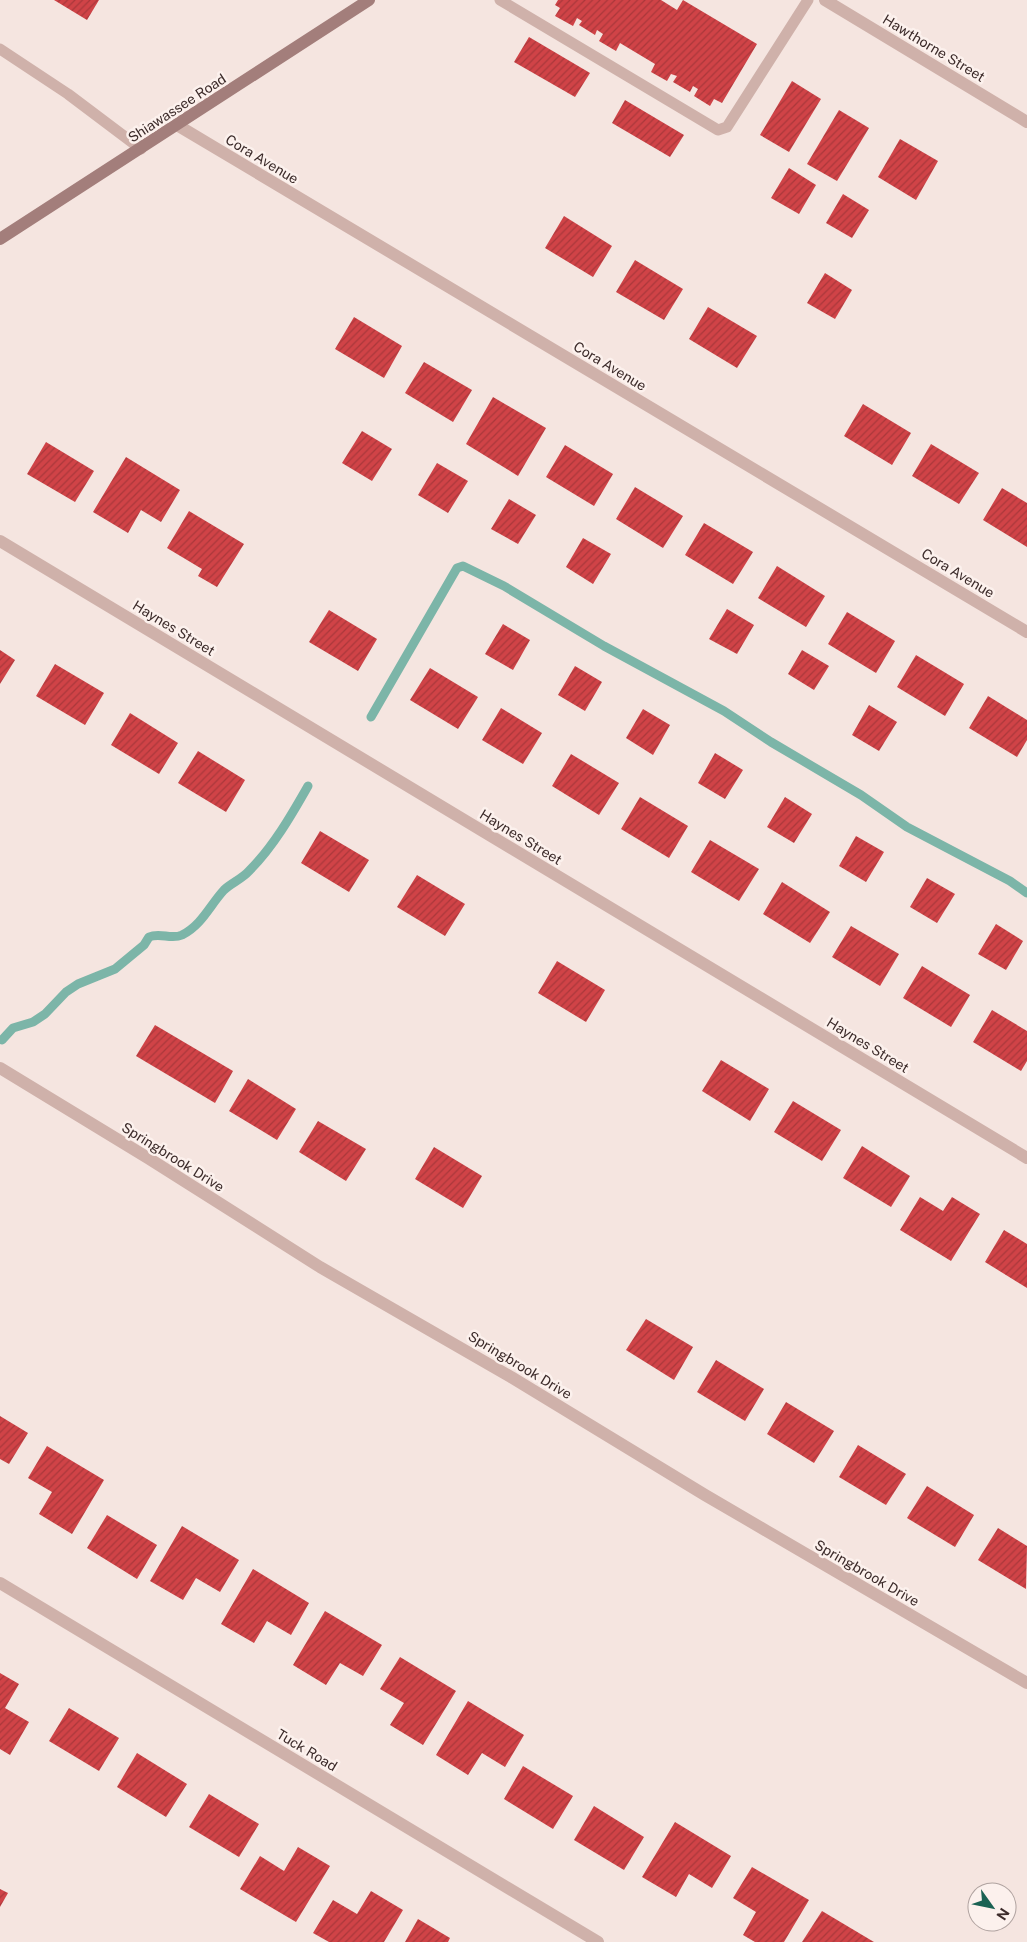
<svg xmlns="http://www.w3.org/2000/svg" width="1027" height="1942" viewBox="0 0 1027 1942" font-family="'Public Sans',sans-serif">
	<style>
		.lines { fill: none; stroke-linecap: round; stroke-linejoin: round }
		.stream { stroke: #7cb5a8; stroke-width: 9 }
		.building { fill: url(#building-hatch) }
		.lane { stroke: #cfb1aa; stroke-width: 11 }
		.street { stroke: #cfb1aa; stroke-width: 12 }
		.secondary { stroke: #a37e7b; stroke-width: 12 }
		.labels { text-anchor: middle; stroke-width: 5; stroke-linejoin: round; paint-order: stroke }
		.street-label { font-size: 14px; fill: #3c2b2a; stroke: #fcf1ed }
	</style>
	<defs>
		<pattern id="building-hatch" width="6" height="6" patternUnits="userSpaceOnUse" patternTransform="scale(1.25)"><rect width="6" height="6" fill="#d04347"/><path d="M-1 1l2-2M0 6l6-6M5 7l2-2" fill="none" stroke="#aa383b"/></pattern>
	</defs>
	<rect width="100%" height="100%" fill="#f5e5e0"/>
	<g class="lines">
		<g class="stream">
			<path d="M371 717 457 568 463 566 504 586 604 646 724 711 771 742 861 795 907 827 1010 881 1027 893"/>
			<path d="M2 1040 13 1028 33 1022 45 1014 66 992 78 984 115 969 144 945 149 937C160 932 171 940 182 935 202 925 210 905 224 890 231 883 242 879 249 871 273 847 291 816 308 786"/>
		</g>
	</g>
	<g class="building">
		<path d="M54 0H99L87 20Z"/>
		<path d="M558 0H661L677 10 683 0 757 44 722 103 714 99 710 106 694 96 698 89 693 86 690 92 673 82 677 76 671 74 667 81 651 72 655 64 620 43 616 51 599 41 603 34 597 30 595 35 579 25 582 21 577 18 573 26 555 16 560 8 555 5Z"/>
		<path d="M529 37 590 73 575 97 514 62Z"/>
		<path d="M792 81 821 99 789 152 760 135Z"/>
		<path d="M625 100 684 135 670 157 612 123Z"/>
		<path d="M839 110 869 128 837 181 807 164Z"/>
		<path d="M900 139 938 161 916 200 878 177Z"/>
		<path d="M789 168 816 185 799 214 771 198Z"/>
		<path d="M843 194 869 210 852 238 826 223Z"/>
		<path d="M564 216 612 246 593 277 545 248Z"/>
		<path d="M635 260 683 289 664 320 616 292Z"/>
		<path d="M825 273 852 290 835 319 807 303Z"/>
		<path d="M708 307 757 336 737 368 689 339Z"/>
		<path d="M354 317 402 346 384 378 335 349Z"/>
		<path d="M424 362 472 390 453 422 405 393Z"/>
		<path d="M493 397 546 428 518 476 466 444Z"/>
		<path d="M863 404 911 433 892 465 844 436Z"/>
		<path d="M362 431 392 449 372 481 342 463Z"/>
		<path d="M46 442 94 471 75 502 27 474Z"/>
		<path d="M931 444 979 473 959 504 912 476Z"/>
		<path d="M565 445 613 474 594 506 546 477Z"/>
		<path d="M126 457 180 490 161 522 141 510 128 533 93 512Z"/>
		<path d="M437 463 468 481 448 513 418 495Z"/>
		<path d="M635 487 683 516 663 548 616 519Z"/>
		<path d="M1002 488 1027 503V547L983 520Z"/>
		<path d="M509 499 536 515 518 544 491 529Z"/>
		<path d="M189 511 244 544 217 587 198 576 202 569 167 548Z"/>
		<path d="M704 523 753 552 733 584 685 555Z"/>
		<path d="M583 538 611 554 593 584 566 567Z"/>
		<path d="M777 566 825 596 806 627 758 598Z"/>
		<path d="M727 609 754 625 737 654 709 639Z"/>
		<path d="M329 610 377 639 358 671 309 642Z"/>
		<path d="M847 612 895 641 876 673 828 644Z"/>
		<path d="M503 624 530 640 513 670 485 654Z"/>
		<path d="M0 650 15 660 0 684Z"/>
		<path d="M802 650 829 666 814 690 788 674Z"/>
		<path d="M916 655 964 684 945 716 897 687Z"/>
		<path d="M55 664 104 693 85 725 36 696Z"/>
		<path d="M575 666 602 682 585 711 558 695Z"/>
		<path d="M430 668 478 697 458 729 410 700Z"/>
		<path d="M988 696 1027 720V740L1017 757 969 728Z"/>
		<path d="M869 705 897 722 879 751 852 735Z"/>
		<path d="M501 708 542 733 523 764 482 740Z"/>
		<path d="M643 709 670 725 653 755 626 738Z"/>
		<path d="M130 713 178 743 159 774 111 745Z"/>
		<path d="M198 751 245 780 226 812 178 783Z"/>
		<path d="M715 753 743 770 725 799 698 783Z"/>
		<path d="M571 754 619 783 599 815 552 786Z"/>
		<path d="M640 797 688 826 669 858 621 829Z"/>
		<path d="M785 797 812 814 794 843 767 827Z"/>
		<path d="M320 831 369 860 349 892 301 863Z"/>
		<path d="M856 836 884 852 866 882 839 866Z"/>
		<path d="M710 840 759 869 739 901 691 872Z"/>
		<path d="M417 875 465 904 445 936 397 907Z"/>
		<path d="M927 878 955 894 937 923 910 907Z"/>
		<path d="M782 882 830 912 810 943 763 914Z"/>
		<path d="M996 924 1023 941 1006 970 978 954Z"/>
		<path d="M851 926 899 954 880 986 832 957Z"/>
		<path d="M557 961 605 990 586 1022 538 993Z"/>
		<path d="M922 966 970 995 951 1027 903 998Z"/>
		<path d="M992 1010 1027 1031V1061L1021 1071 973 1042Z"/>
		<path d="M155 1025 233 1071 215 1103 136 1056Z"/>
		<path d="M721 1060 769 1089 750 1121 702 1091Z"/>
		<path d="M248 1079 296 1109 277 1140 229 1111Z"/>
		<path d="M793 1101 841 1130 822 1161 774 1132Z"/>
		<path d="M318 1121 366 1149 346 1181 299 1152Z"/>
		<path d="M862 1146 910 1176 891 1207 843 1178Z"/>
		<path d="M434 1147 482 1176 463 1208 415 1179Z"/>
		<path d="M920 1197 943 1211 952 1197 980 1214 951 1261 900 1230Z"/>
		<path d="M1004 1230 1027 1244V1288L985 1262Z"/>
		<path d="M646 1319 693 1347 674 1380 626 1350Z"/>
		<path d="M716 1360 764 1389 745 1421 697 1392Z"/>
		<path d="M786 1402 834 1431 814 1463 767 1434Z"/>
		<path d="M0 1416 28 1433 9 1464 0 1459Z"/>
		<path d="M858 1445 906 1474 886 1505 839 1477Z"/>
		<path d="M47 1446 104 1480 72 1534 39 1514 52 1492 28 1478Z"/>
		<path d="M927 1486 974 1515 955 1547 907 1518Z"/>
		<path d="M107 1515 157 1545 137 1579 87 1548Z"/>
		<path d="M182 1526 239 1560 220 1592 196 1578 183 1600 150 1581Z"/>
		<path d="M998 1528 1027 1546 1026 1589 978 1560Z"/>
		<path d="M253 1569 309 1603 291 1635 267 1621 254 1643 221 1624Z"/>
		<path d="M325 1611 382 1645 363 1676 340 1663 326 1685 293 1665Z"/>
		<path d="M400 1657 456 1691 423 1745 390 1725 404 1703 380 1689Z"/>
		<path d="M0 1673 19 1684 5 1708 29 1722 10 1755 0 1749Z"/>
		<path d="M468 1701 524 1735 505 1767 482 1753 468 1775 436 1755Z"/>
		<path d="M69 1708 119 1738 99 1771 49 1741Z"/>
		<path d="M137 1753 187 1784 166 1817 117 1787Z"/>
		<path d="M523 1766 573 1796 553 1829 504 1799Z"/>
		<path d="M209 1794 259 1824 239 1857 189 1827Z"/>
		<path d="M594 1806 644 1837 624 1870 574 1840Z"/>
		<path d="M675 1822 731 1856 712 1888 689 1874 676 1897 642 1877Z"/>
		<path d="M298 1847 330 1866 296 1922 240 1889 260 1856 284 1871Z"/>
		<path d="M752 1867 809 1900 784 1942H755L743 1935 756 1912 733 1898Z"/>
		<path d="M0 1889 8 1893 0 1907Z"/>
		<path d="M371 1891 403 1910 384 1942H329L313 1933 333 1900 357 1914Z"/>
		<path d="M822 1911 874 1942H802Z"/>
		<path d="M418 1919 450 1938 448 1942H405Z"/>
	</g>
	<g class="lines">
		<g class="lane">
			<path d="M500 0 718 130 727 127 808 0"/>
			<path d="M0 49 68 94 141 149"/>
		</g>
		<g class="street">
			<path d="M825 0 1027 122"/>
			<path d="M177 125 1027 632"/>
			<path d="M0 541 1027 1158"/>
			<path d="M0 1068 148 1158 320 1267 511 1377 705 1495 1027 1683"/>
			<path d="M0 1583 598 1942"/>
		</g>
		<path class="secondary" d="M0 239 369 0"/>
	</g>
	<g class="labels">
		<g class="street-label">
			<text transform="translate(934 48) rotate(31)" y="5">Hawthorne Street</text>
			<text transform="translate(177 108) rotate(-33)" y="5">Shiawassee Road</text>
			<text transform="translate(262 159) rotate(31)" y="5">Cora Avenue</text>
			<text transform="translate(610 366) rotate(31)" y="5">Cora Avenue</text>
			<text transform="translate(958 573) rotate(31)" y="5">Cora Avenue</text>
			<text transform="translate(174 628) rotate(31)" y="5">Haynes Street</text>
			<text transform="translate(521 837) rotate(31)" y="5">Haynes Street</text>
			<text transform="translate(868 1045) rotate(31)" y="5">Haynes Street</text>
			<text transform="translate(173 1157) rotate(32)" y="5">Springbrook Drive</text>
			<text transform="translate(520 1365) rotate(31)" y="5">Springbrook Drive</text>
			<text transform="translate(867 1573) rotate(30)" y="5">Springbrook Drive</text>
			<text transform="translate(307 1750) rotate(31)" y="5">Tuck Road</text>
		</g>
	</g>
	<g transform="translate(992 1907) rotate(123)"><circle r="24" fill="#fcf1ed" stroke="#afa29f"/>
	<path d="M0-4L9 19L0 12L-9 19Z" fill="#1b6253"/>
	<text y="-8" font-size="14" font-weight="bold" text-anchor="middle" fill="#3c2b2a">N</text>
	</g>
</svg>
